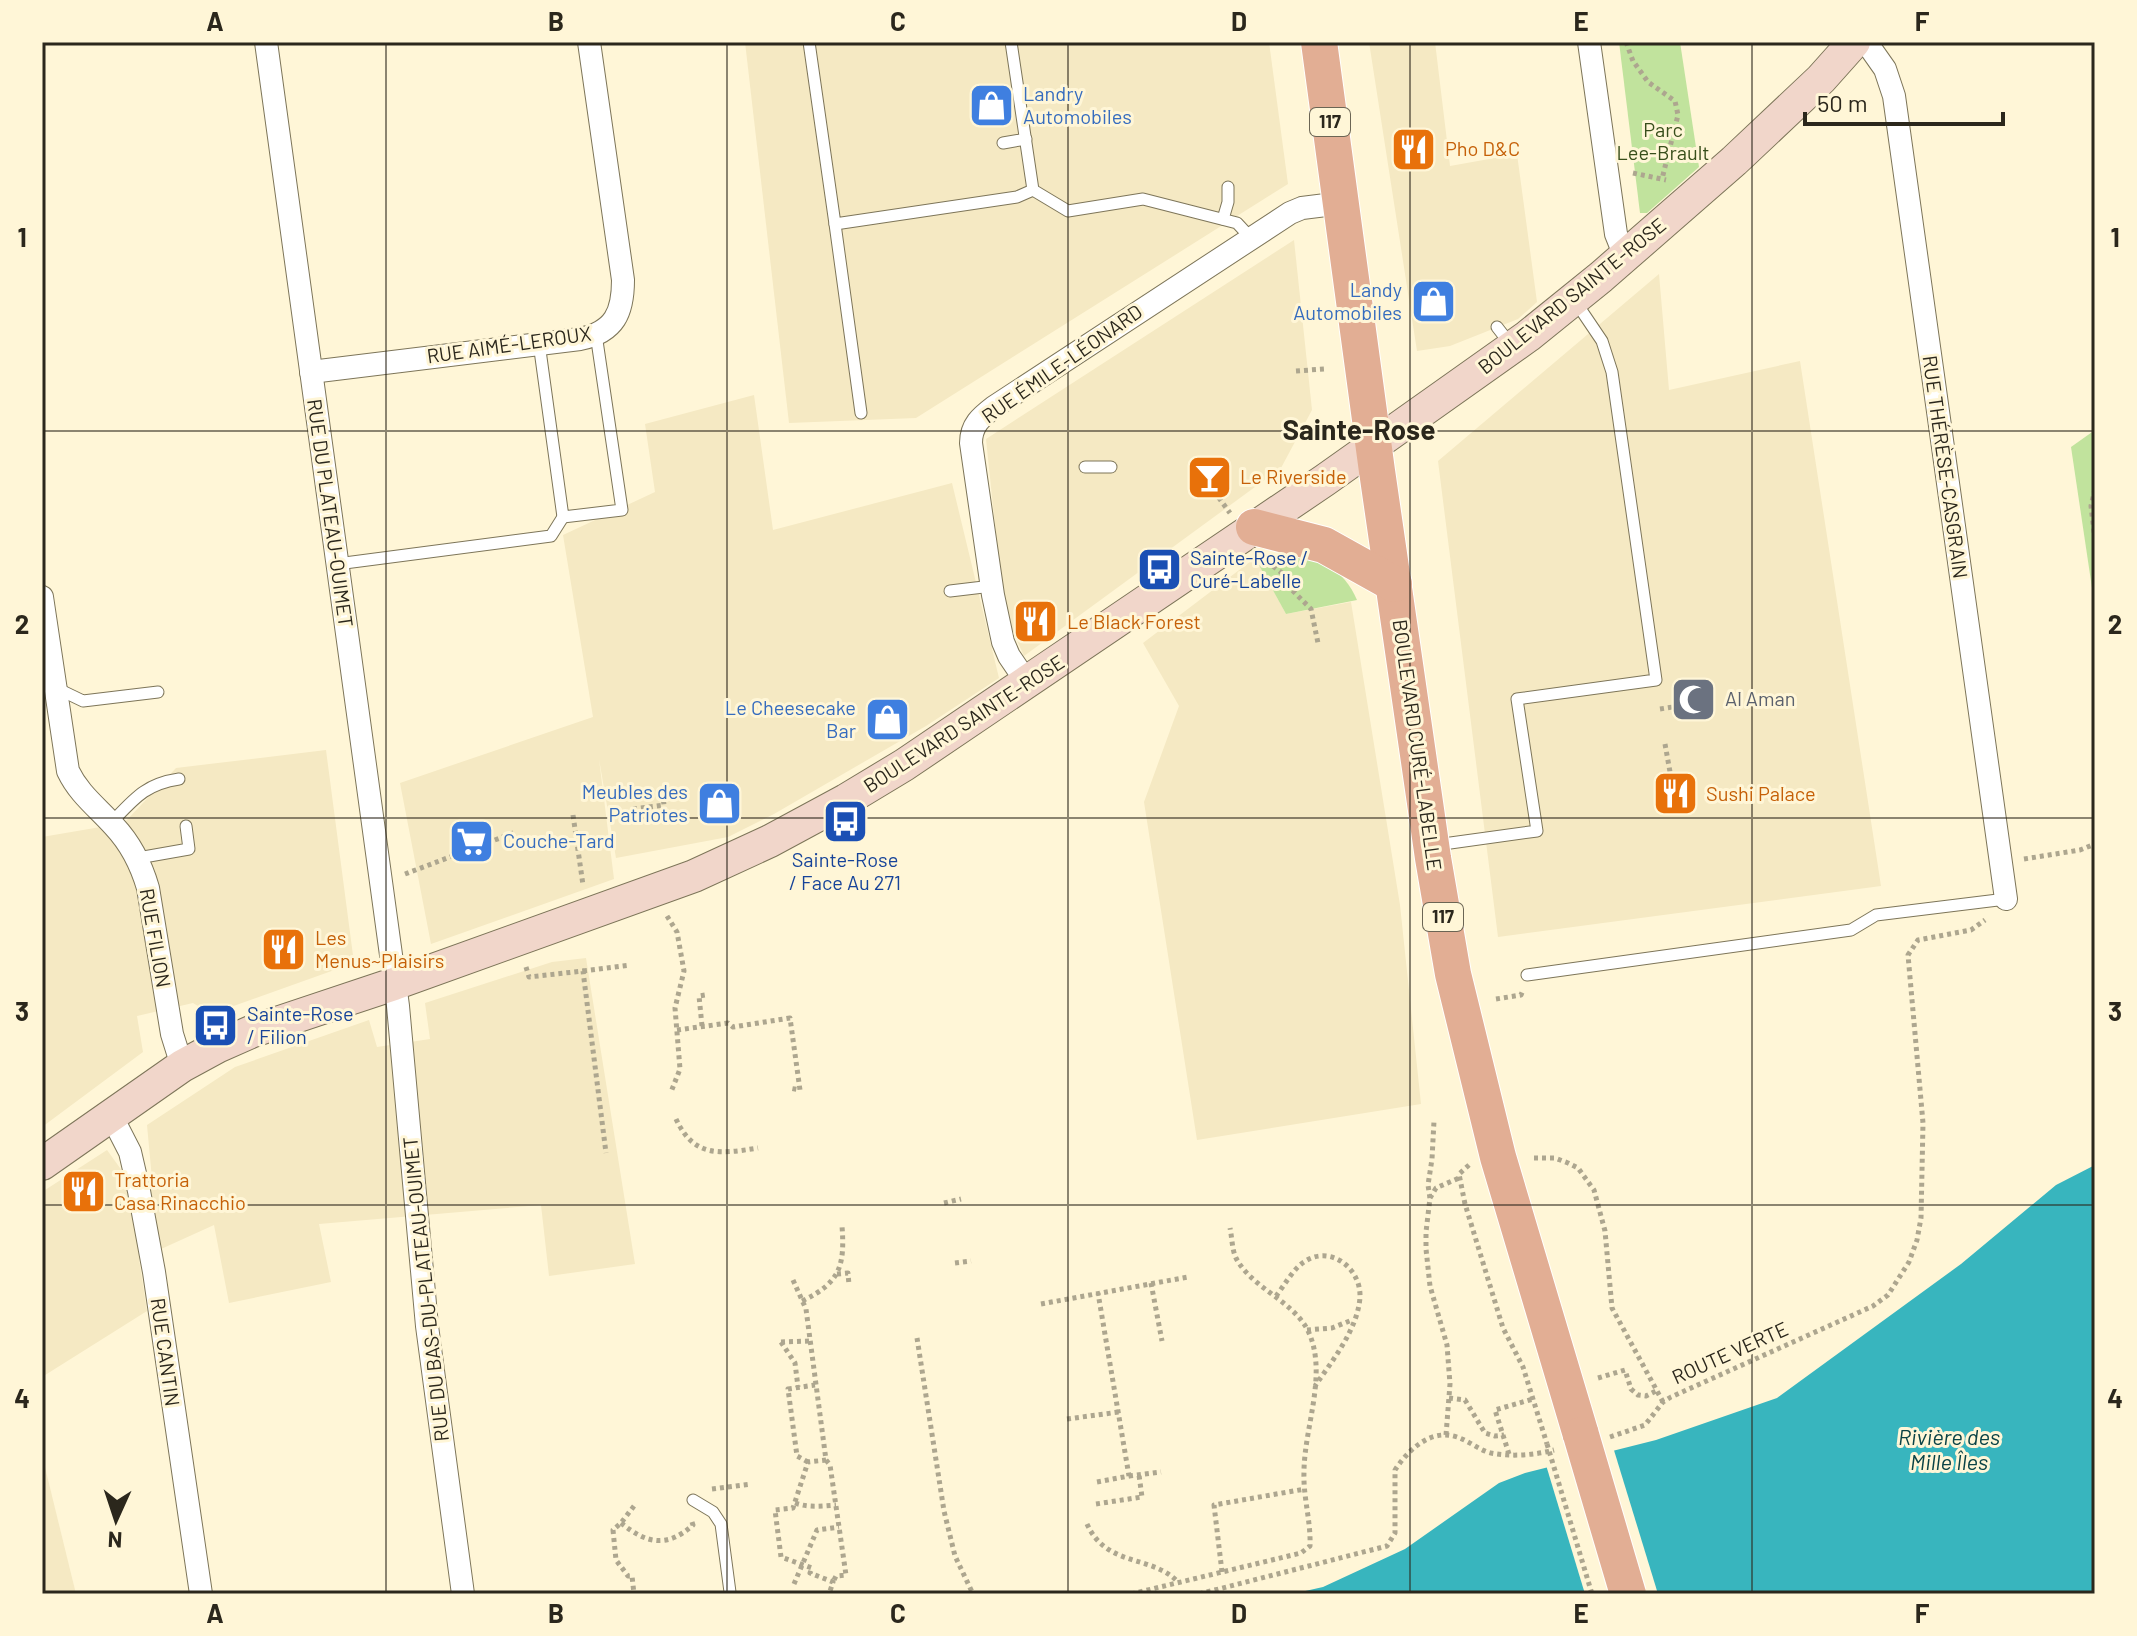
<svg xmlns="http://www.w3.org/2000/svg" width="2137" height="1636" viewBox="0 0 2137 1636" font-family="Barlow,sans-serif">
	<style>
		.built { fill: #f5e9c3 }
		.green { fill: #c1e39d }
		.water { fill: #38b5be }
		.pier { fill: #fff6d7 }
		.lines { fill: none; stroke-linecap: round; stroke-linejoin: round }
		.lane-casing { stroke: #7d7559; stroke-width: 13 }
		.street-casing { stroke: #7d7559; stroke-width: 24 }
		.secondary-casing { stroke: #7d7559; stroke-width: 34 }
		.primary-casing { stroke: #fff; stroke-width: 38 }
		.path { stroke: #ada68f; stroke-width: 5; stroke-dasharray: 4 4; stroke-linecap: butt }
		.lane { stroke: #fff; stroke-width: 11 }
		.street { stroke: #fff; stroke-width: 22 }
		.secondary { stroke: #f1d6ca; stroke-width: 32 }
		.primary { stroke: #e2ae94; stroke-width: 36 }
		.primary-bridge-casing { stroke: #fff; stroke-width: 38; stroke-linecap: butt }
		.path-bridge { stroke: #ada68f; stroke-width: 5; stroke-dasharray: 4 4; stroke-linecap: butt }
		.primary-bridge { stroke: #e2ae94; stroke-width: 36 }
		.grid { fill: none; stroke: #2b271c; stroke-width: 2; stroke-opacity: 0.55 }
		.labels { text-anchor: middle; stroke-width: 6; stroke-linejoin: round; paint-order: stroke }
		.shield { fill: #fff6d7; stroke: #6b6554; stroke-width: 2 }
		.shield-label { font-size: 18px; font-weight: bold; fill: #2b271c }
		.shop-label { font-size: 20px; fill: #366cbe; stroke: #fff6d7; text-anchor: end }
		.park-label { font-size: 20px; fill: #374e1a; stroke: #fff6d7 }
		.food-label { font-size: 20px; fill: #c56008; stroke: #fff6d7; text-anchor: start }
		.street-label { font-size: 20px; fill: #2b271c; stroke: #fff6d7 }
		.transit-label { font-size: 20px; fill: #164399; stroke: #fff6d7; text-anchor: start }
		.worship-label { font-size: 20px; fill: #5b616d; stroke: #fff6d7; text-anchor: start }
		.water-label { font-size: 22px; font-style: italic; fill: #0a4346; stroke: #fff6d7 }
		.district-label { font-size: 28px; font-weight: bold; fill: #2b271c; stroke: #fff6d7 }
		.neatline { fill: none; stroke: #2b271c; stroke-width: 3 }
		.grid-label { font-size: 26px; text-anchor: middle; font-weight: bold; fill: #2b271c }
	</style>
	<rect width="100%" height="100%" fill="#fff6d7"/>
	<g class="built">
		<path d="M745 42H1269L1288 184 916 418 789 423Z"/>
		<path d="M1369 42H1435L1450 166 1517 154 1537 302 1518 319 1450 346 1417 351Z"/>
		<path d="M1294 240 1312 410 1281 468 1024 656 1004 612 986 439Z"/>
		<path d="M1659 274 1669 390 1800 361 1881 886 1498 937 1438 461Z"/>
		<path d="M754 395 773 530 952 483 999 678 926 726 774 814 728 837 616 858 599 759 614 879 431 944 400 783 593 717 563 535 655 492 645 424Z"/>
		<path d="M1255 558 1286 614 1351 602 1400 905 1421 1104 1197 1140 1144 802 1179 706 1143 643Z"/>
		<path d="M326 750 354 963 211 1014 193 1003 137 1016 143 1052 42 1127V837L124 823 176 768Z"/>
		<path d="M586 958 635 1264 549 1276 541 1205 319 1224 331 1282 229 1303 214 1225 139 1259 147 1311 42 1377V1192L107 1150 133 1186 152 1179 147 1125 235 1067 369 1020 377 1047 430 1039 425 1003 552 962Z"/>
		<path d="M42 1455 76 1594H42Z"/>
	</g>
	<g class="green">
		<path d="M1619 42H1680L1699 167 1647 213H1640Z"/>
		<path d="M2095 430V608L2071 447Z"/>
		<path d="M1286 553C1318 556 1344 569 1357 600L1286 614 1255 558Z"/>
	</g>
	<path class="water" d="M2095 1165V1594H1292L1323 1587 1405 1549 1499 1483 1525 1473 1656 1440 1777 1398 1961 1264 2056 1185Z"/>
	<path class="pier" d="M1613 1447 1658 1594H1585L1546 1465Z"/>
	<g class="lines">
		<defs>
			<g id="lane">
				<path d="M809 42 835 224 1017 197 1033 190"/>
				<path d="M1011 42 1033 190 1068 211 1143 199 1237 223 1250 237"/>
				<path d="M1003 143 1026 139"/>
				<path d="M1223 219 1228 202V187"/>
				<path d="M835 224 861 413"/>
				<path d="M1497 327 1511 345"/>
				<path d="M539 343 563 517 622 510 596 334"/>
				<path d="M1085 467H1111"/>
				<path d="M337 564 551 536 563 517"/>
				<path d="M950 591 992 586"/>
				<path d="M54 687 83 701 158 692"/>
				<path d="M111 823C134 799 145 784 179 779"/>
				<path d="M1436 845 1537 831 1517 699 1656 680 1612 372 1602 341 1575 301"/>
				<path d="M138 858 189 849 186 826"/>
				<path d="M1527 975 1851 930 1876 915 2006 899"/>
				<path d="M693 1500 713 1512 721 1524 730 1592"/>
			</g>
			<g id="street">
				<path d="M266 42 398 1006 427 1326 463 1594"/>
				<path d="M1589 42 1616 234 1622 249 1627 254"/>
				<path d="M1866 42 1885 69 1894 96 2006 899"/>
				<path d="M311 372 580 339C615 332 623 312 623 280L589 42"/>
				<path d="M42 597 68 771C79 794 97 807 114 826 131 844 141 864 148 888L172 1034 182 1066"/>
				<path d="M1028 684 1009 656 1003 642 993 595 971 443C971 425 981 417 994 407L1290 213 1302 208 1342 203"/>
				<path d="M111 1115 130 1152 139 1191 154 1272 201 1594"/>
			</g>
			<path id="secondary" d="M42 1164 182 1066 217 1047 253 1031 394 984 694 876 770 841 846 800 904 765 1325 480 1528 336 1601 277 1734 161 1821 79 1854 42"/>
			<g id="primary">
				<path d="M1319 42 1377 471 1433 858 1453 974 1498 1157 1581 1435"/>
				<path d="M1254 527 1324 545 1394 584"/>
			</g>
		</defs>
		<use href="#lane" class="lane-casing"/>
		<use href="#street" class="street-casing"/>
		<use href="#secondary" class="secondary-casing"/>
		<use href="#primary" class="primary-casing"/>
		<g class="path">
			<path d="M1626 42 1633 61 1648 82 1675 101 1678 115 1662 179"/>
			<path d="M1633 173 1666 180"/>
			<path d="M1296 371 1324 369"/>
			<path d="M2095 489 2091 506 2095 540"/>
			<path d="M1214 491 1230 513"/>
			<path d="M1273 566 1282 573 1289 587 1311 609 1318 643"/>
			<path d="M1660 709 1679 706"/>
			<path d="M1665 744 1672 783"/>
			<path d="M633 809 664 805 663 797"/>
			<path d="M573 815 583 885"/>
			<path d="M2024 859 2080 850 2095 844"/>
			<path d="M405 874 516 832"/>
			<path d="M667 916 677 932 684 971 675 1008 680 1069 671 1092"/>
			<path d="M526 967 529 977 583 971 606 1153"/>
			<path d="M583 971 630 965"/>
			<path d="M1496 999 1521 995 1523 990"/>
			<path d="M702 1026 699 996 705 995"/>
			<path d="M677 1030 728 1023 733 1027 790 1018 800 1090 789 1088"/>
			<path d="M676 1119C694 1158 720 1154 758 1148"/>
			<path d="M1534 1158H1555L1568 1163 1578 1168 1594 1190 1605 1231 1612 1308 1663 1402"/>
			<path d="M1469 1165 1459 1174 1465 1204 1503 1328 1523 1367 1547 1444"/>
			<path d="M1430 1198 1428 1185 1432 1159 1434 1121"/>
			<path d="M944 1203 961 1199"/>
			<path d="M955 1263 971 1261"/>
			<path d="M837 1274 848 1273 849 1285"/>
			<path d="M793 1280 806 1309 826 1460 808 1462 793 1508 775 1510 781 1557 812 1568 810 1573 833 1582 829 1594"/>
			<path d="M1151 1283 1162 1341"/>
			<path d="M1276 1296C1284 1286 1293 1269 1304 1262 1330 1244 1361 1268 1360 1297 1358 1329 1332 1361 1315 1386"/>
			<path d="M802 1301C840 1283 845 1266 842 1226"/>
			<path d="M1041 1304 1188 1277"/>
			<path d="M1307 1330 1332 1328 1352 1320"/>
			<path d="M917 1338 944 1511 955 1556 973 1594"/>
			<path d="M781 1342 795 1363 798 1387"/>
			<path d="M781 1342 810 1341"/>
			<path d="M1598 1378 1625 1370 1631 1389 1638 1395 1646 1396 1656 1391"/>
			<path d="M1449 1398 1465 1400 1485 1433 1495 1436 1504 1435"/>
			<path d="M1067 1419 1119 1412"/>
			<path d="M1446 1435 1450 1384 1447 1345 1430 1286 1426 1249V1232L1430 1198 1436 1188 1459 1178"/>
			<path d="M1610 1437 1645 1425 1663 1402 1671 1397 1873 1306 1888 1295 1909 1262 1917 1240 1921 1218 1923 1123 1908 955 1918 940 1971 930 1985 920"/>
			<path d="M1509 1454 1495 1410 1533 1399"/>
			<path d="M826 1460 830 1465 846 1575 836 1576 833 1582"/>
			<path d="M808 1462 797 1456 788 1389 815 1385"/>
			<path d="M1129 1476 1161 1472"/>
			<path d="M1097 1482 1129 1476 1098 1293"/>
			<path d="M712 1489 751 1484"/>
			<path d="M795 1503C809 1508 822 1506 836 1505"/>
			<path d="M1096 1504 1142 1497 1139 1475"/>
			<path d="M634 1506 621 1523 613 1530 616 1560 628 1576H632L634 1594"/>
			<path d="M621 1523C647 1544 667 1548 693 1525L691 1519"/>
			<path d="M1087 1524C1107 1568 1151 1554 1178 1582"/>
			<path d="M1222 1572 1214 1505 1305 1489"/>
			<path d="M794 1584 817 1530 839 1527"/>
			<path d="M1131 1594 1301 1553 1310 1546C1311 1521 1303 1497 1304 1472 1304 1426 1330 1370 1306 1327 1289 1299 1251 1287 1236 1258 1232 1250 1232 1237 1230 1228"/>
			<path d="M1199 1594 1387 1546 1395 1533V1470C1408 1450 1431 1428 1457 1437 1469 1441 1479 1450 1491 1453 1511 1457 1535 1455 1554 1450"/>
		</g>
		<use href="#lane" class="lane"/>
		<use href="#street" class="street"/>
		<use href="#secondary" class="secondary"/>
		<use href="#primary" class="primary"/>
		<defs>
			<path id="primary-bridge" d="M1581 1435 1628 1594"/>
		</defs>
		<use href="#primary-bridge" class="primary-bridge-casing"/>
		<path class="path-bridge" d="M1547 1444 1592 1594"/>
		<use href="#primary-bridge" class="primary-bridge"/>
	</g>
	<path class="grid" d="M386 42V1594M727 42V1594M1068 42V1594M1410 42V1594M1752 42V1594M42 431H2095M42 818H2095M42 1205H2095"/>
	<defs>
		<symbol id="shop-square" viewBox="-11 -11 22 22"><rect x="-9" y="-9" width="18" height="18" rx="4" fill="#3f7fe0" stroke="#fff6d7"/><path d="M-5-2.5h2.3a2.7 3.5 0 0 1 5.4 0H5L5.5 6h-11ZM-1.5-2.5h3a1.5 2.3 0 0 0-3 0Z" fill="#fff"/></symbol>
		<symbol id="restaurant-square" viewBox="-11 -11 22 22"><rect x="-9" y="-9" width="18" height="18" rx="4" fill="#e8710a" stroke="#fff6d7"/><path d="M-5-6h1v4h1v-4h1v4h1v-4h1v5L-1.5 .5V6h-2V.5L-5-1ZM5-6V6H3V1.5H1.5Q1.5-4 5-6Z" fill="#fff"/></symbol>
		<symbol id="bar-square" viewBox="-11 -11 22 22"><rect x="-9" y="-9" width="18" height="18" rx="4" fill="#e8710a" stroke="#fff6d7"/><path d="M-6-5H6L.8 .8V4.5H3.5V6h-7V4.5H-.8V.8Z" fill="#fff"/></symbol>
		<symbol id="bus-square" viewBox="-11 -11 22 22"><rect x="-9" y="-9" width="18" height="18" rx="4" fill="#1a4fb4" stroke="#fff6d7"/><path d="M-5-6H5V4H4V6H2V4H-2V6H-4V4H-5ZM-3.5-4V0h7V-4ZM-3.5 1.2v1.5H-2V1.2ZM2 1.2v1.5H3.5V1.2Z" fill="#fff"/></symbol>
		<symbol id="mosque-square" viewBox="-11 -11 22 22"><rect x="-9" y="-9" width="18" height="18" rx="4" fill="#6b7280" stroke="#fff6d7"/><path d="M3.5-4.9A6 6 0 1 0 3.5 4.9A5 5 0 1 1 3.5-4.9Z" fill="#fff"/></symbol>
		<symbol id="supermarket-square" viewBox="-11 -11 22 22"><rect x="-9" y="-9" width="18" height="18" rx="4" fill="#3f7fe0" stroke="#fff6d7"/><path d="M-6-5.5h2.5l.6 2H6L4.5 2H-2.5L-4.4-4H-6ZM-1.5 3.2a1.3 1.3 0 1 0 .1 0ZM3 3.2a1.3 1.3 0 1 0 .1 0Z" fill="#fff"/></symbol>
	</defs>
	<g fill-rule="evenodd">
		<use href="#shop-square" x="966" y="80" width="51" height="51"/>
		<use href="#restaurant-square" x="1388" y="124" width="51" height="51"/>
		<use href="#shop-square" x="1408" y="276" width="51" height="51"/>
		<use href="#bar-square" x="1184" y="452" width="51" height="51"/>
		<use href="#bus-square" x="1134" y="544" width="51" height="51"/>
		<use href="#restaurant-square" x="1010" y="596" width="51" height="51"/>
		<use href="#mosque-square" x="1668" y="674" width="51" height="51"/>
		<use href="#shop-square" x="862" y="694" width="51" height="51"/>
		<use href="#restaurant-square" x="1650" y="768" width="51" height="51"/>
		<use href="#shop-square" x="694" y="778" width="51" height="51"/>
		<use href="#bus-square" x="820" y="796" width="51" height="51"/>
		<use href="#supermarket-square" x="446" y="816" width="51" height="51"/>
		<use href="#restaurant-square" x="258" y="924" width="51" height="51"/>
		<use href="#bus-square" x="190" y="1000" width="51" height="51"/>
		<use href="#restaurant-square" x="58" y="1166" width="51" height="51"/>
	</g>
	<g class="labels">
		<g class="shield">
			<rect x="1310" y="108" width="40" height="28" rx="6"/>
			<rect x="1423" y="903" width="40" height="28" rx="6"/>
		</g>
		<g class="shield-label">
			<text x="1330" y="128">117</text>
			<text x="1443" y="923">117</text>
		</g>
		<g class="shop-label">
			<text x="1023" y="101" text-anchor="start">Landry<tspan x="1023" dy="23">Automobiles</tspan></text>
			<text x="1402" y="297">Landy<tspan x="1402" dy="23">Automobiles</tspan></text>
			<text x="856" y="715">Le Cheesecake<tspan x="856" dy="23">Bar</tspan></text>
			<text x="688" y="799">Meubles des<tspan x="688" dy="23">Patriotes</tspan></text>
			<text x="503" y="848" text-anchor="start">Couche-Tard</text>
		</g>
		<g class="park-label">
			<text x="1663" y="137">Parc<tspan x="1663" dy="23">Lee-Brault</tspan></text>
		</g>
		<g class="food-label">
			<text x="1445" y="156">Pho D&amp;C</text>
			<text x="1240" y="484">Le Riverside</text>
			<text x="1067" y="629">Le Black Forest</text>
			<text x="1706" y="801">Sushi Palace</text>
			<text x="315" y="945">Les<tspan x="315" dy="23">Menus~Plaisirs</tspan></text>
			<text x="114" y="1187">Trattoria<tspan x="114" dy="23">Casa Rinacchio</tspan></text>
		</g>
		<g class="street-label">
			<text transform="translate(1572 296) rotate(-39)" y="7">BOULEVARD SAINTE-ROSE</text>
			<text transform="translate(509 345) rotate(-8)" y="7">RUE AIMÉ-LEROUX</text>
			<text transform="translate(1062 364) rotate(-35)" y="7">RUE ÉMILE-LÉONARD</text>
			<text transform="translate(1945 467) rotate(82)" y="7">RUE THÉRÈSE-CASGRAIN</text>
			<text transform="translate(330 513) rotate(82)" y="7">RUE DU PLATEAU-OUIMET</text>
			<text transform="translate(964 724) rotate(-33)" y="7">BOULEVARD SAINTE-ROSE</text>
			<text transform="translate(1417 745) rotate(82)" y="7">BOULEVARD CURÉ-LABELLE</text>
			<text transform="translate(155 938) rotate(80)" y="7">RUE FILION</text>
			<text transform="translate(426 1289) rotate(-96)" y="7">RUE DU BAS-DU-PLATEAU-OUIMET</text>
			<text transform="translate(165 1352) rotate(82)" y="7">RUE CANTIN</text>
			<text transform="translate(1730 1353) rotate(-24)" y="7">ROUTE VERTE</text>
		</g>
		<g class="transit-label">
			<text x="1190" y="565">Sainte-Rose /<tspan x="1190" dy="23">Curé-Labelle</tspan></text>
			<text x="845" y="867" text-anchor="middle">Sainte-Rose<tspan x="845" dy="23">/ Face Au 271</tspan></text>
			<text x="247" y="1021">Sainte-Rose<tspan x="247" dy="23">/ Filion</tspan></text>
		</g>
		<g class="worship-label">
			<text x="1725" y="706">Al Aman</text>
		</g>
		<g class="water-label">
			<text x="1949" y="1445">Rivière des<tspan x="1949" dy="25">Mille Îles</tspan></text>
		</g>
		<g class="district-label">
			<text x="1359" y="440">Sainte-Rose</text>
		</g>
	</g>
	<rect width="2137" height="1636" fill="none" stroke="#fff6d7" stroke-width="88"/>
	<g transform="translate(116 1520) rotate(183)" stroke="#fff6d7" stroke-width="6" paint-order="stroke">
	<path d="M0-6L14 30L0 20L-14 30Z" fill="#2b271c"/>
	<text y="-12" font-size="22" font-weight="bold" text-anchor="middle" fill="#2b271c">N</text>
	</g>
	<path d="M1805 112v12h198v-12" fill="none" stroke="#2b271c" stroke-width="4"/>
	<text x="1817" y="112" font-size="24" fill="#2b271c" stroke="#fff6d7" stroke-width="6" paint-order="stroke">50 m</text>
	<rect x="44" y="44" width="2049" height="1548" class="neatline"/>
	<g class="grid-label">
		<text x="215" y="31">A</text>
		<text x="556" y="31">B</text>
		<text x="898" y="31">C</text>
		<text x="1239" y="31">D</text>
		<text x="1581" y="31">E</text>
		<text x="1922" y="31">F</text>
		<text x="22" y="247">1</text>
		<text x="2115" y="247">1</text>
		<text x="22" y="634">2</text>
		<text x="2115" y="634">2</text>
		<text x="22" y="1021">3</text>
		<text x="2115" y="1021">3</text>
		<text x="22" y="1408">4</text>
		<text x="2115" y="1408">4</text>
		<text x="215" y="1623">A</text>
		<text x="556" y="1623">B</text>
		<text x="898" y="1623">C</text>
		<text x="1239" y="1623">D</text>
		<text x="1581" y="1623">E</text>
		<text x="1922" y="1623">F</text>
	</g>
</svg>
